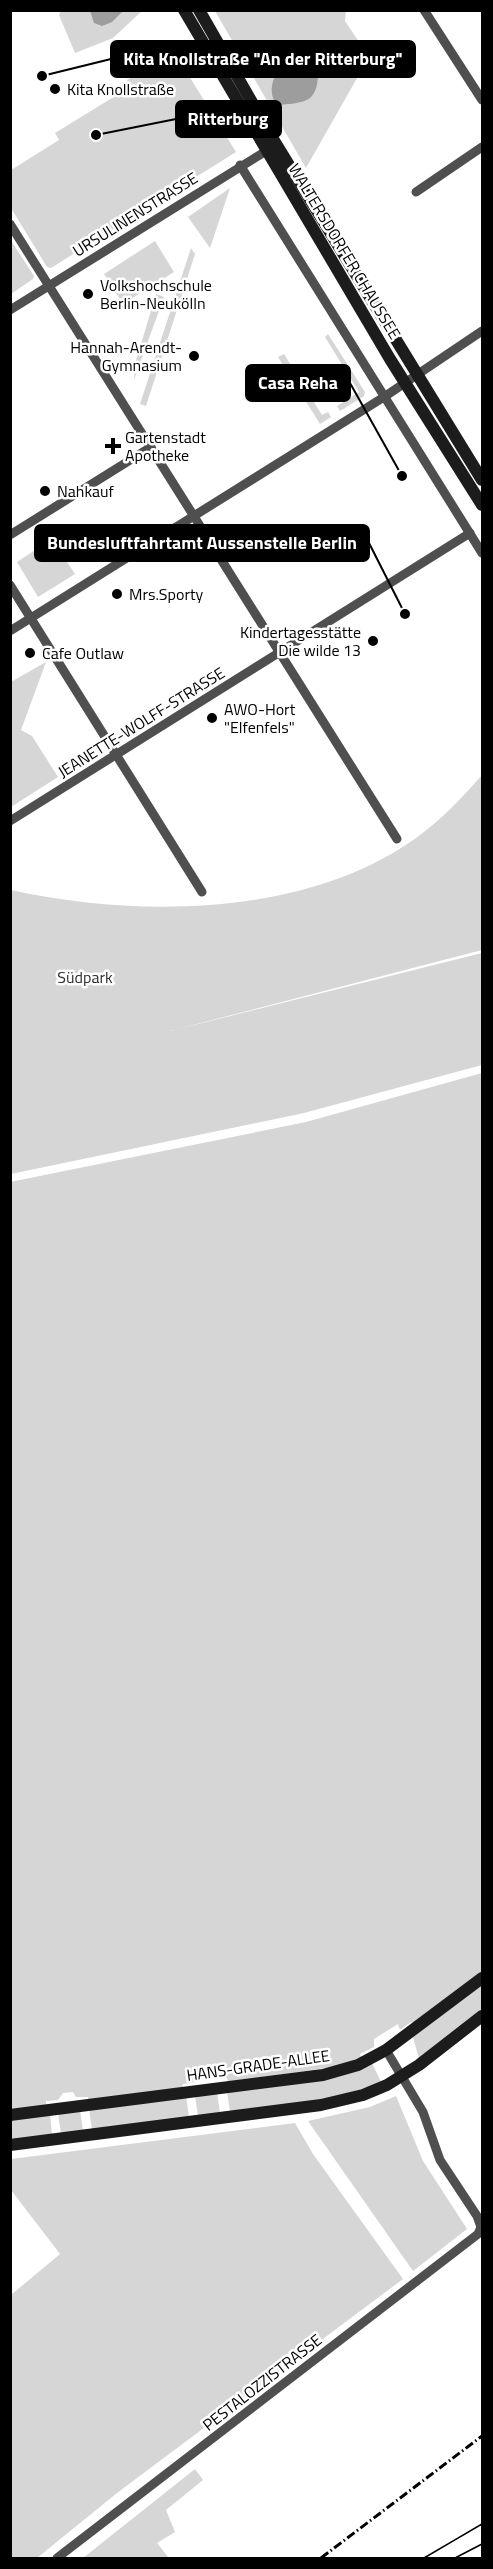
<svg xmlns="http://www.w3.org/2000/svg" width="493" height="2569" viewBox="0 0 493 2569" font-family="'Titillium Web',sans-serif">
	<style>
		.green { fill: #d6d6d6 }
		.water { fill: #9d9d9d }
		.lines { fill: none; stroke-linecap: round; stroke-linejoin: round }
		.street { stroke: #4f4f4f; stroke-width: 9 }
		.secondary { stroke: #1c1c1c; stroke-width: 12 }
		.tram { stroke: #000; stroke-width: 1.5 }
		.rail { stroke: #000; stroke-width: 3; stroke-dasharray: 9 3 1.5 3; stroke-linecap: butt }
		.poi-dot { fill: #000; stroke: #fff; stroke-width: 2 }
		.labels { text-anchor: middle; stroke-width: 5; stroke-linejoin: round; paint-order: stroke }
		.poi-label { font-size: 16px; fill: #000; stroke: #fff; text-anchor: start }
		.street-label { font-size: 16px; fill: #000; stroke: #fff }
		.park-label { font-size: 16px; fill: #2d2d2d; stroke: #fff }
		.leader { fill: none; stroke: #000; stroke-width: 2 }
		.callout-dot { fill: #000; stroke: #fff; stroke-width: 2 }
		.callout { fill: #000; stroke: #000; stroke-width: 2 }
		.callout-label { font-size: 18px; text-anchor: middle; font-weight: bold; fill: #fff }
	</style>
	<rect width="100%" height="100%" fill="#fff"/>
	<g class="green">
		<path d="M61 11H142L113 38 75 53 59 15Z"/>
		<path d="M215 11H346L345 21 369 57 306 168Z"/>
		<path d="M173 50 236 152 51 268 47 267 11 208V170L59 140 55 133 130 87 127 80Z"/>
		<path d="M230 188 210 248 188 217Z"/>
		<path d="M10 239 34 276 33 279 11 294Z"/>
		<path d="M155 241 174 272 123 304 104 274Z"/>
		<path d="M191 248 195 254 146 406 140 404Z"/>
		<path d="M156 294 164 297 134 380 135 364Z"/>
		<path d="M328 334 365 392 364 396 340 411 337 406 359 392 325 337Z"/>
		<path d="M284 354 322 415 328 412 331 417 320 424 278 357Z"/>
		<path d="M52 539 75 574 38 597 17 562Z"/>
		<path d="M46 662 21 730 32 736 58 777 11 807V682Z"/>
		<path d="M482 775V950L170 1031 482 953V1065L304 1113 11 1174V890C138 918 306 917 416 838 441 820 462 798 482 775Z"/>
		<path d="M482 1073V1972L413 2025 411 2022 400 2030 398 2024 374 2039V2047L360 2054 361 2058 333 2067 228 2082 227 2078 215 2079 210 2073 200 2074 196 2082 183 2084 182 2088 88 2100V2097H76L73 2092 63 2093 58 2100 46 2101V2105L11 2110 10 1182 306 1122Z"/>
		<path d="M482 1984V2010L419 2059 413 2037Z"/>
		<path d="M372 2063 381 2082 375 2085 336 2097 230 2112 227 2091Z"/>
		<path d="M217 2092 220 2113 198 2116 195 2095Z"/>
		<path d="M186 2096 189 2117 92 2130 89 2109Z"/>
		<path d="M396 2096 423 2161 467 2229 413 2271 308 2121 370 2107Z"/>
		<path d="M80 2110 83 2131 61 2134 58 2113Z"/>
		<path d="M50 2114 52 2135 11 2140 10 2120Z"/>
		<path d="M295 2123 313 2154 403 2279 117 2493 37 2558H11V2295L60 2254 11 2190V2159Z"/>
		<path d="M195 2469 203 2480 166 2510 175 2532 157 2543 169 2558H83Z"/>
	</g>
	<g class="water">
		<path d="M90 11V10L123 11 112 22 102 26 94 23Z"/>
		<path d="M304 47C319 54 323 87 310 98 302 104 287 104 277 105 261 85 285 55 304 47Z"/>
	</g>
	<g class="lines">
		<g class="street">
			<path d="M424 10 482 100"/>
			<path d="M240 165 482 553"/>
			<path d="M416 192 482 147"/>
			<path d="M10 224 397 839"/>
			<path d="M10 310 271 148"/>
			<path d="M10 535 151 447"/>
			<path d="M10 585 202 892"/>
			<path d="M10 631 384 397 482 331"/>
			<path d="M10 821 470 533"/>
			<path d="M386 2050 423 2112 440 2160 477 2216 481 2227"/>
			<path d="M57 2558 478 2234 481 2227"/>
		</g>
		<g class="secondary">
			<path d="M184 10 390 359 482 505"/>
			<path d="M199 10 276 144 482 480"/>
			<path d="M10 2115 323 2075 358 2065 386 2050 482 1978"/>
			<path d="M10 2145 321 2105 363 2095 387 2085 419 2065 482 2016"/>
		</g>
		<g class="tram">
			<path d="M424 2558 482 2524"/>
			<path d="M455 2558 482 2544"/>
		</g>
		<path class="rail" d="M321 2558 482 2436"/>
	</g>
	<g class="poi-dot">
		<circle cx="55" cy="89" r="6"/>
		<circle cx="88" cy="294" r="6"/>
		<circle cx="194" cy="356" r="6"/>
		<path d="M110 437h6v6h6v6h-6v6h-6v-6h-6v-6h6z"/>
		<circle cx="45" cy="491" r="6"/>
		<circle cx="117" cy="594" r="6"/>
		<circle cx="373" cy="641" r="6"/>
		<circle cx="30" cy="653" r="6"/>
		<circle cx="212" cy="718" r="6"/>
	</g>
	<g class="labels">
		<g class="poi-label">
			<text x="67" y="95">Kita Knollstraße</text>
			<text x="100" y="291">Volkshochschule<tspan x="100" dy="18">Berlin-Neukölln</tspan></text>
			<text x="182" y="353" text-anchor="end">Hannah-Arendt-<tspan x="182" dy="18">Gymnasium</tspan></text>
			<text x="125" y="443">Gartenstadt<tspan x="125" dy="18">Apotheke</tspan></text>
			<text x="57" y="497">Nahkauf</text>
			<text x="129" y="600">Mrs.Sporty</text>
			<text x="361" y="638" text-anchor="end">Kindertagesstätte<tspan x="361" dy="18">Die wilde 13</tspan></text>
			<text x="42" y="659">Cafe Outlaw</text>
			<text x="224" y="715">AWO-Hort<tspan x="224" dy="18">"Elfenfels"</tspan></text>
		</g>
		<g class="street-label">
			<text transform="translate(135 214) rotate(-32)" y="6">URSULINENSTRASSE</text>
			<text transform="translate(345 251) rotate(59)" y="6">WALTERSDORFER CHAUSSEE</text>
			<text transform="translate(141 722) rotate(-32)" y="6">JEANETTE-WOLFF-STRASSE</text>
			<text transform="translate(258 2065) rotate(-8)" y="6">HANS-GRADE-ALLEE</text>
			<text transform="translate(262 2382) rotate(-38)" y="6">PESTALOZZISTRASSE</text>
		</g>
		<g class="park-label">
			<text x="85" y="983">Südpark</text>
		</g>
	</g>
	<path class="leader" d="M42 76L111 59M96 135L176 119M402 476L350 383M405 614L369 543"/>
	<g class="callout-dot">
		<circle cx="42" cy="76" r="6"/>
		<circle cx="96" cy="135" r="6"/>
		<circle cx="402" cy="476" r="6"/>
		<circle cx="405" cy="614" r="6"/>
	</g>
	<g class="callout">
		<rect x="111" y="41" width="304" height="36" rx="6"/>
		<rect x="176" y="101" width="105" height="36" rx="6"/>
		<rect x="246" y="365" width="104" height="36" rx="6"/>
		<rect x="35" y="525" width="334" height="36" rx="6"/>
	</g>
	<g class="callout-label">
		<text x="263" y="65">Kita Knollstraße "An der Ritterburg"</text>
		<text x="228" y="125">Ritterburg</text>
		<text x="298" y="389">Casa Reha</text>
		<text x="202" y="549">Bundesluftfahrtamt Aussenstelle Berlin</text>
	</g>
	<rect width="493" height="2569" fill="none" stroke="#000000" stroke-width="24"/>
</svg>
